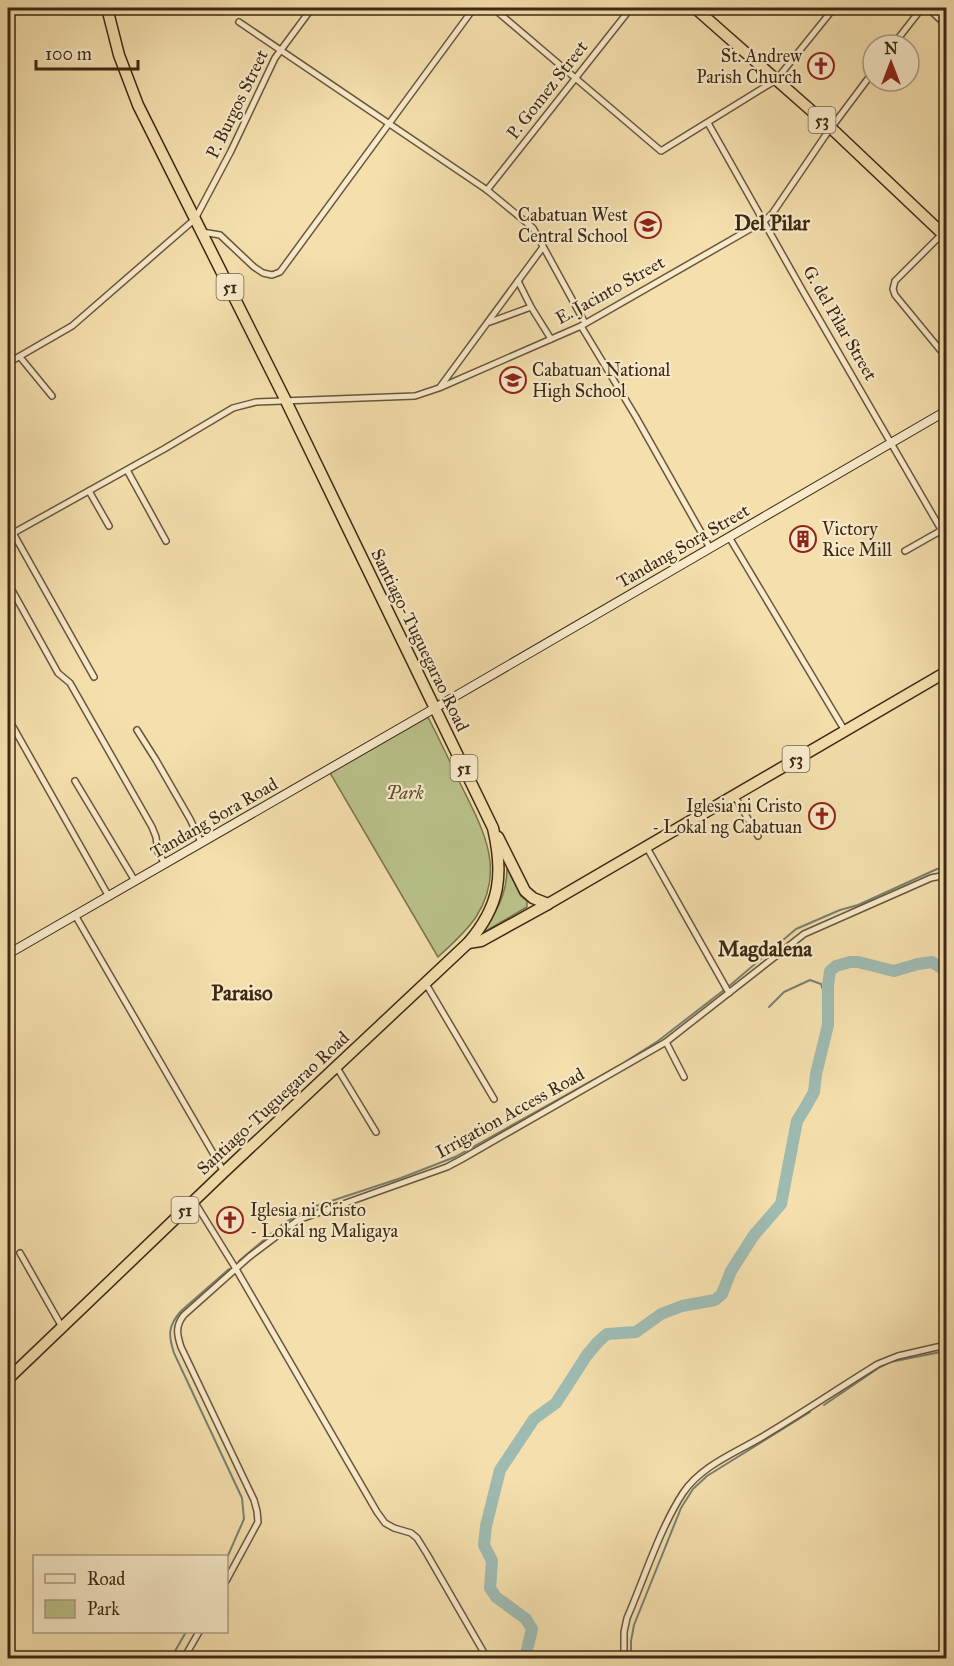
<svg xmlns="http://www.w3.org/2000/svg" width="954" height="1666" viewBox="0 0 954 1666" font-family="'IM FELL Great Primer',serif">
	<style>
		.green { fill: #bac28a; stroke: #7b754e; stroke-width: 1.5 }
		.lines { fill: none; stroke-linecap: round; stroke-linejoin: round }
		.stream { stroke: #778072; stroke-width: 2 }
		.river { stroke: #9ebbb2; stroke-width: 12 }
		.street-casing { stroke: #6a563a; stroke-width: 8 }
		.secondary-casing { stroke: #3c2813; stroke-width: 10 }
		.highway-casing { stroke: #3c2813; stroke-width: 13 }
		.street { stroke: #f8eaca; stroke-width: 5 }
		.secondary { stroke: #f8eaca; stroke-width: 8 }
		.highway { stroke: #f4dfad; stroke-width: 10 }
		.labels { text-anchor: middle; stroke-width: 4.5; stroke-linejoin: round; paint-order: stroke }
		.shield { fill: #f8eaca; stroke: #74624a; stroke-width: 1.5 }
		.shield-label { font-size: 16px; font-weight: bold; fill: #3c2813 }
		.poi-label { font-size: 18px; fill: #3c2813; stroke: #f8eaca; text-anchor: end }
		.street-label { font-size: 18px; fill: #3c2813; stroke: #f8eaca }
		.park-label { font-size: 18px; font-style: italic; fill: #5c4e31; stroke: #f8eaca }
		.quarter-label { font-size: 21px; font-weight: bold; fill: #3c2813; stroke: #f8eaca }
	</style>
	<rect width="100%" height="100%" fill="#f4dfad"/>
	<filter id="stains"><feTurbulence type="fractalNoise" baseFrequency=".00333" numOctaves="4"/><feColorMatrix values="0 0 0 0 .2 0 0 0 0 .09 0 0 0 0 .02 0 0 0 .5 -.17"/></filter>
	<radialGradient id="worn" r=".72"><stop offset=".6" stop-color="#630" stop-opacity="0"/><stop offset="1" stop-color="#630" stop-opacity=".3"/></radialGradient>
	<g class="green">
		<path d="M428 717C439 739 450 761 460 783 482 828 507 869 476 917 466 932 451 945 438 957L330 773Z"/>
		<path d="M507 868 521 896 527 901V907L479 935C496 914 507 895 507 868Z"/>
	</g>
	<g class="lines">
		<g class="stream">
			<path d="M728 987 796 929 840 910 858 905 937 869 946 868"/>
			<path d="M769 1007 784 992 810 980 821 984 823 990 828 994"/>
			<path d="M625 1062 658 1041 724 990"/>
			<path d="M239 1261 284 1223 305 1211 316 1206 401 1178 455 1157 620 1065"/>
			<path d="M824 1405 880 1367 890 1362 946 1351"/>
			<path d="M226 1560 244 1519 242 1498 174 1353C168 1335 168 1326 181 1311L229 1269"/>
			<path d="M171 1658 186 1632"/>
			<path d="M631 1658V1641L634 1625 681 1508 693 1489 707 1476 810 1412"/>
		</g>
		<path class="river" d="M525 1658 532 1629 526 1619 496 1597 490 1588 492 1561 484 1545 486 1526 500 1470 534 1419 556 1403 587 1355 598 1342 607 1334 636 1332 661 1314 682 1306 715 1300 722 1294 731 1271 754 1235 781 1204 797 1121 805 1108 814 1092 816 1074 828 1025V985L830 971 836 966 850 962H858L894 971 918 964 932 962 946 971"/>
		<defs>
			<g id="street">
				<path d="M493 8 661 151 776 80 834 8"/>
				<path d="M928 8 946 25"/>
				<path d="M239 22 487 190 533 228 585 323"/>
				<path d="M893 45 922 8"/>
				<path d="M708 123 804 293 946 538"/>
				<path d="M487 190 631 8"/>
				<path d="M202 232 220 235 254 267 263 273 272 275 280 272 474 8"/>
				<path d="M943 233 895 281 893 289 895 295 946 357"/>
				<path d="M518 281 531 307 551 339"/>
				<path d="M490 322 531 307"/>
				<path d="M581 326 636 417 710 548"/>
				<path d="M20 357 52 396"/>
				<path d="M8 363 72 326 195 219 231 151 275 58 312 8"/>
				<path d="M440 387 543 247"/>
				<path d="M127 470 166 541"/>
				<path d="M89 491 109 526"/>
				<path d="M8 524 94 677"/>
				<path d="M8 536 164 449 233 408 256 402 415 396 439 388 581 326 764 221 772 214 825 136 873 72"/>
				<path d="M729 537 845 731"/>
				<path d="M905 551 942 530"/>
				<path d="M8 583 58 673 70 683 152 827 156 837 158 852 165 864"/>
				<path d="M8 718 108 895"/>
				<path d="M137 730 156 760 190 819 201 842"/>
				<path d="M75 781 135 881"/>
				<path d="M734 795 758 836"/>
				<path d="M646 846 729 993"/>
				<path d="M75 915 224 1172"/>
				<path d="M426 984 494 1099"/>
				<path d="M666 1042 684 1077"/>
				<path d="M336 1066 376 1132"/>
				<path d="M194 1201 236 1269 377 1512 385 1523 394 1528 411 1533 417 1538 427 1554 487 1658"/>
				<path d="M20 1253 62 1327"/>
				<path d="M226 1581 258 1522 257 1511 254 1500 181 1347C177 1335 175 1326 184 1315L249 1257 298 1220 447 1167 462 1159 666 1042 804 934 931 878 946 875"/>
				<path d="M184 1658 199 1632"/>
				<path d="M624 1658V1632L627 1618C644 1579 660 1528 683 1493 701 1466 735 1453 762 1437 801 1414 839 1388 878 1364L898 1356 946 1345"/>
			</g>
			<path id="secondary" d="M8 954 435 708 946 411"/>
			<g id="highway">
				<path d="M695 8 831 128 946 237"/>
				<path d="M498 837 525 891 533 898 548 904"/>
				<path d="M468 943 481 941 548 904 946 672"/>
				<path d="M8 1379 224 1172 468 943C500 906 504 875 493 828L286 401 138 105 119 55 107 8"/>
			</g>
		</defs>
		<use href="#street" class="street-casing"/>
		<use href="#secondary" class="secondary-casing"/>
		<use href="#highway" class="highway-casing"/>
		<use href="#street" class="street"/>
		<use href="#secondary" class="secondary"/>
		<use href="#highway" class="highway"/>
	</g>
	<defs>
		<symbol id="church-ring" viewBox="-11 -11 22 22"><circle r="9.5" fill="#f8eaca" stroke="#8f2418" stroke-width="1.5"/><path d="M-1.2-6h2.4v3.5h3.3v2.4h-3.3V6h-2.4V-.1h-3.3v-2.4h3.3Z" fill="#8f2418"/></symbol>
		<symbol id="school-ring" viewBox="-11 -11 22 22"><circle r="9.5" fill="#f8eaca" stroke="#8f2418" stroke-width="1.5"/><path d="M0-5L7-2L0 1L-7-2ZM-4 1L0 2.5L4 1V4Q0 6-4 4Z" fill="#8f2418"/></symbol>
		<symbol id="building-ring" viewBox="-11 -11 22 22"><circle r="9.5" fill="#f8eaca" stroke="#8f2418" stroke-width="1.5"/><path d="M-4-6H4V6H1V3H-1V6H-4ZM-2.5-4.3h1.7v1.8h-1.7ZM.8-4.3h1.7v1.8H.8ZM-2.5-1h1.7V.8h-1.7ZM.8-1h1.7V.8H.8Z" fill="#8f2418"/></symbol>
	</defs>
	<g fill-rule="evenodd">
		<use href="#church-ring" x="806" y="51" width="30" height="30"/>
		<use href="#school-ring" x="633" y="210" width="30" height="30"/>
		<use href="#school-ring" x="498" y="365" width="30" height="30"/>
		<use href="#building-ring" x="788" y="524" width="30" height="30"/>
		<use href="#church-ring" x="807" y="801" width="30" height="30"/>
		<use href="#church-ring" x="215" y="1205" width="30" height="30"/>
	</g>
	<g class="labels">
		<g class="shield">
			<rect x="808.5" y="107" width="27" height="26" rx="4.5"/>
			<rect x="216.5" y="274" width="27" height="26" rx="4.5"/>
			<rect x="782.5" y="746" width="27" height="26" rx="4.5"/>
			<rect x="450.5" y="755" width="27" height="26" rx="4.5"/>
			<rect x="171.5" y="1197" width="27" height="26" rx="4.5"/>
		</g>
		<g class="shield-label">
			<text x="822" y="126">53</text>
			<text x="230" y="293">51</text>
			<text x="796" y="765">53</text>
			<text x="464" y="774">51</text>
			<text x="185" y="1216">51</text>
		</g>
		<g class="poi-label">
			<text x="802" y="62">St. Andrew<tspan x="802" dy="21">Parish Church</tspan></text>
			<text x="628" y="221">Cabatuan West<tspan x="628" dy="21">Central School</tspan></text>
			<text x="532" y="376" text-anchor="start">Cabatuan National<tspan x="532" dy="21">High School</tspan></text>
			<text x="822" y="535" text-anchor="start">Victory<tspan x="822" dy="21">Rice Mill</tspan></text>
			<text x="802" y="812">Iglesia ni Cristo<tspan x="802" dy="21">- Lokal ng Cabatuan</tspan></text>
			<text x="250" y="1216" text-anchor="start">Iglesia ni Cristo<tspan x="250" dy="21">- Lokal ng Maligaya</tspan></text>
		</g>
		<g class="street-label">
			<text transform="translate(547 90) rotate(-52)" y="6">P. Gomez Street</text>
			<text transform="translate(237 104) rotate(-64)" y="6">P. Burgos Street</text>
			<text transform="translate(610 290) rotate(-29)" y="6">E. Jacinto Street</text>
			<text transform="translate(840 323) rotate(60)" y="6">G. del Pilar Street</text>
			<text transform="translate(683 546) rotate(-30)" y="6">Tandang Sora Street</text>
			<text transform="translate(420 640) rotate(64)" y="6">Santiago-Tuguegarao Road</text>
			<text transform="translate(214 818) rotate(-30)" y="6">Tandang Sora Road</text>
			<text transform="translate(273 1103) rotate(-43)" y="6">Santiago-Tuguegarao Road</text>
			<text transform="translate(510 1113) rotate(-29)" y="6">Irrigation Access Road</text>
		</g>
		<g class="park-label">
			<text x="405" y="799">Park</text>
		</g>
		<g class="quarter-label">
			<text x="772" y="230">Del Pilar</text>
			<text x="765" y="956">Magdalena</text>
			<text x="242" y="1000">Paraiso</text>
		</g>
	</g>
	<rect width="954" height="1666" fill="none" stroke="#f4dfad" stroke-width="30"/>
	<rect x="9" y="9" width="936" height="1648" fill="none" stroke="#3c2813" stroke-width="3"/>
	<rect x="15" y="15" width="924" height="1636" fill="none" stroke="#3c2813" stroke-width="1.5"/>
	<rect x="33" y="1555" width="195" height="78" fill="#f8eaca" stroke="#ad9c81" stroke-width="1.5"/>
	<rect x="45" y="1574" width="30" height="9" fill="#f8eaca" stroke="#ad9c81" stroke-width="1.5"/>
	<text x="87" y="1585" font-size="18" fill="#3c2813">Road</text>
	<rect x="45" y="1600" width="30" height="18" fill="#bac28a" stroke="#ad9c81" stroke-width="1.5"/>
	<text x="87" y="1615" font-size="18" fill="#3c2813">Park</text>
	<g transform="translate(891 63)"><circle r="28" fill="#f8eaca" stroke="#ad9c81" stroke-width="1.5"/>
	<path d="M0-4.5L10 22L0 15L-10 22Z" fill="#8f2418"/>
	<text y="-9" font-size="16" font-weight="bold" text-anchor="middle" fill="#3c2813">N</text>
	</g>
	<path d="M36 60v9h102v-9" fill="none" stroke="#3c2813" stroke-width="3"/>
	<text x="45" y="60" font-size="18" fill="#3c2813" stroke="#f8eaca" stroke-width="4.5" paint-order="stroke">100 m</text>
	<rect width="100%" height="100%" filter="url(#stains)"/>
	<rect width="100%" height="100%" fill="url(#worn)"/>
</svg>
